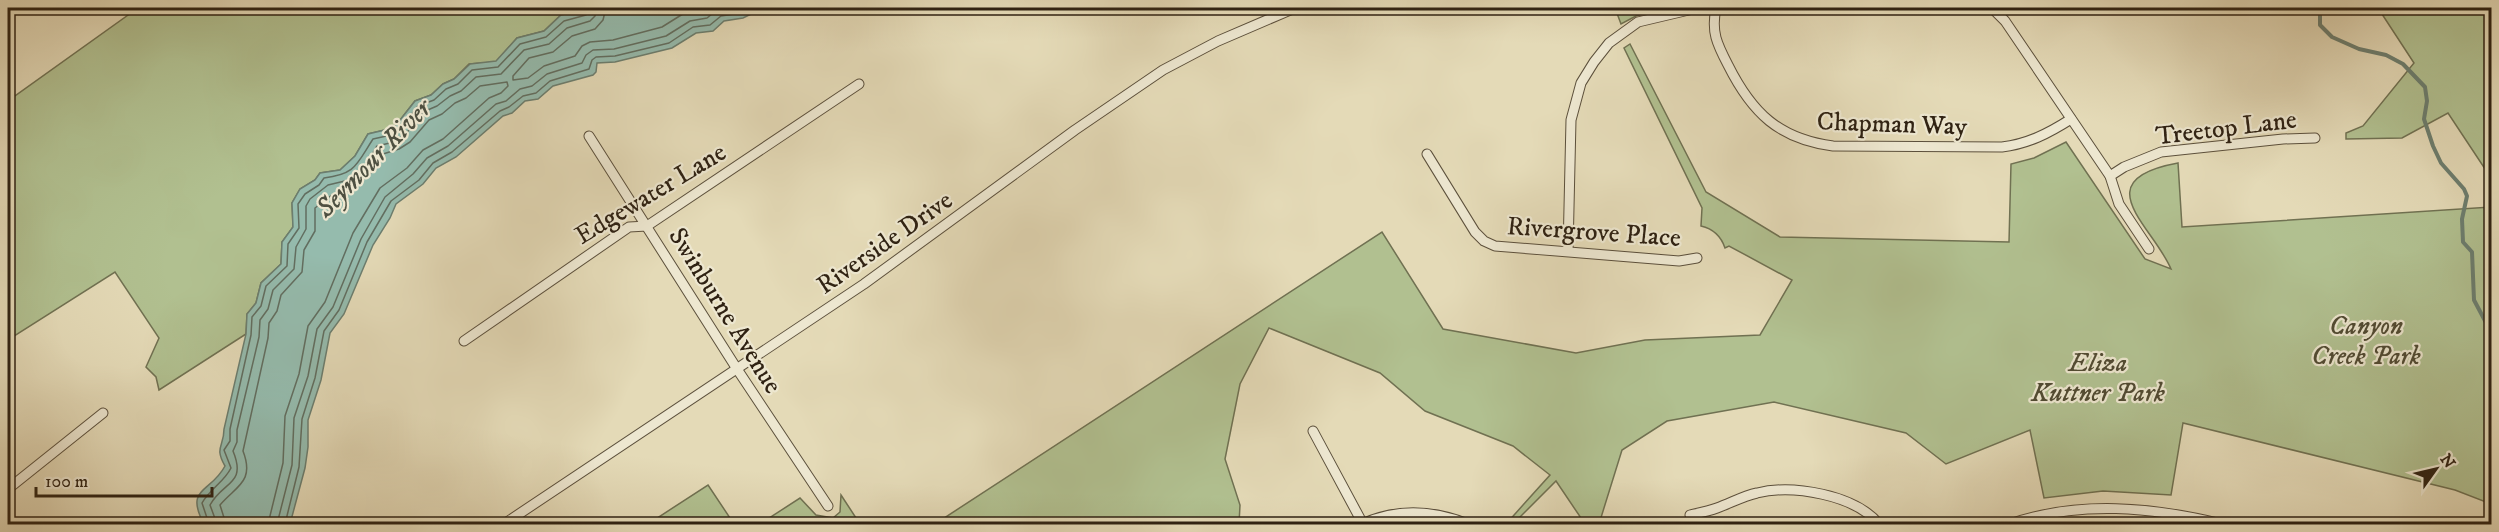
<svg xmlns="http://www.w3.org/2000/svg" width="2499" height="532" viewBox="0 0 2499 532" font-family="'IM FELL DW Pica',serif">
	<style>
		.green { fill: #b1c090; stroke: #707152; stroke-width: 1.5 }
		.water { fill: #95bbad; stroke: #6c7e6f; stroke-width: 1.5 }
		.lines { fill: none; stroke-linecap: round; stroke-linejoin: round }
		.shore { stroke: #626e60; stroke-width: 1.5 }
		.stream { stroke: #6c7e6f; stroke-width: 4 }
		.minor-casing { stroke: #5c503c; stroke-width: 11 }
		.minor { stroke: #ede7d0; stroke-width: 9 }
		.labels { text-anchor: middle; stroke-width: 4.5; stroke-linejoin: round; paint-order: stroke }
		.street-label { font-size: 26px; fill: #2f2213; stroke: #ede7d0 }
		.park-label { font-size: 26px; font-style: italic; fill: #504a32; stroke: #ede7d0 }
		.water-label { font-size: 27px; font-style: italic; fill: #4e5041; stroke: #ede7d0 }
	</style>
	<rect width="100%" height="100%" fill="#e4dab7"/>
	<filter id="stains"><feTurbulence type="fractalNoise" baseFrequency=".00333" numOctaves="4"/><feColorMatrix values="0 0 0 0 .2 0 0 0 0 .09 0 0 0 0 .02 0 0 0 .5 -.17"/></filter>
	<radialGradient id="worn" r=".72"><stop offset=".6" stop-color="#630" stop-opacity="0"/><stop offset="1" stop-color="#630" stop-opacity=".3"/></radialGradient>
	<g class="green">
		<path d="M138 8H588L561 15 544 31 517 38 496 62 469 64 454 79 443 84 431 95 415 101 397 124 389 129 368 134 355 156 340 170 320 173 315 180 300 189 292 203 293 227 282 242 281 264 261 283 256 303 247 314 246 334 159 390 156 377 146 367 159 338 115 272 8 340V101Z"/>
		<path d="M1615 8H1666L1636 16 1621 24Z"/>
		<path d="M2378 8H2491V178L2448 113 2402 138 2346 139V133L2363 126 2414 63Z"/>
		<path d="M1630 44 1706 192 1780 237 2009 242 2011 164 2034 158 2066 142 2145 259 2171 269C2153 226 2084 180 2178 163L2182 227 2491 207V504L2455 490 2183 423 2171 495 2103 491 2044 498 2030 430 1946 464 1906 433 1774 402 1667 421 1622 450 1599 524H1585L1556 481 1513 524H1506L1550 475 1513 446 1425 411 1380 373 1269 328 1240 384 1225 459 1240 505 1239 524H935L1382 232 1443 329 1576 353 1645 340 1760 335 1792 280 1729 246 1725 248C1721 236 1714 229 1701 226L1702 208 1624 48Z"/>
		<path d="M708 485 734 524H648Z"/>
		<path d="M841 495 860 524H760L800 498 816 515 833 518 840 512Z"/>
	</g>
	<path class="water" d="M588 8H764L743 18 724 21 713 31 696 33 672 48 615 62 597 63 596 72 593 75 553 86 538 99 525 101 512 113 503 116 456 157 436 168 423 184 396 204 390 218 373 245 344 314 330 333 321 380 308 420V447L305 468 290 524H204C184 487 211 493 225 466 214 447 224 447 224 429L246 334 247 314 256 303 261 283 281 264 282 242 293 227 292 203 300 189 315 180 320 173 340 170 355 156 368 134 389 129 397 124 415 101 431 95 443 84 454 79 470 64 496 61 517 38 544 31 561 15Z"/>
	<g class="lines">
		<g class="shore">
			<path d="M606 8 603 20 595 29 572 36 553 52 529 58 513 76V80L528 78 544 66 575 56 582 46 590 42 613 40 662 27 686 12 705 8"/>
			<path d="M209 524 202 503C210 489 224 482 231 468L224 450 230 441V429L251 335 252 317 261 306 266 286 287 266 288 244 299 228 298 204 305 194 319 185 324 178C356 174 356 165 373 139L391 135 400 129 418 106 434 100 446 89 458 84 472 70 498 67 520 44 546 37 564 21 586 15 589 8"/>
			<path d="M217 524 210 505C223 481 247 485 233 451L237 442V430L259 337 260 320 268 309 273 290 294 269 296 247 306 229V206L310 199 328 185 349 180 366 165 377 146 394 142 405 135 423 112 437 106 450 96 461 91 476 77 501 74 524 50 549 44 567 28 590 21 595 16 597 8"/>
			<path d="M226 524 220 505C236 486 255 482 243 451L268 338 269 323 277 311 281 295 302 272 304 250 315 231V208L333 194 346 192 355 187 373 171 383 154 399 149 410 142 429 120 442 114 455 103 466 98 480 86 507 82 508 86 501 93 489 98 443 139 423 150 407 168 380 188 353 233 325 302 308 326 299 374 285 416 283 463 268 524"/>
			<path d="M277 524 292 465 294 418 308 376 317 329 333 307 361 239 385 197 413 174 427 158 448 146 496 104 506 101 520 89 532 86 547 74 582 63 586 55 593 50 614 49 666 36 690 21 707 18 717 10 726 8"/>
			<path d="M285 524 299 467 302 419 315 378 324 331 339 310 367 242 391 201 419 180 433 163 452 152 500 111 509 107 523 96 536 93 550 81 589 69 592 60 596 57 615 56 669 43 693 27 710 25 721 16 741 13 751 8"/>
		</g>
		<path class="stream" d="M2320 8V25L2332 37 2359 49 2386 55 2403 64 2425 87 2427 101 2424 119 2433 146 2441 163 2464 189 2467 196 2462 219 2463 242 2472 252 2474 300 2492 334"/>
		<defs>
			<g id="minor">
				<path d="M1716 8C1711 32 1717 44 1728 65 1752 113 1779 139 1833 146L2002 147C2028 144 2049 133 2071 119"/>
				<path d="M1885 8 1992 9"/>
				<path d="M1992 8 2005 21 2110 176 2119 204 2149 249"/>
				<path d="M589 136 737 369 828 506"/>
				<path d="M1427 154 1475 232 1484 241 1495 246 1679 261 1697 258"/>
				<path d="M2110 176 2124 167 2161 152 2283 139 2315 138"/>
				<path d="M1568 251 1571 120 1581 83 1594 62 1609 43 1638 22 1693 9 1721 8"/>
				<path d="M464 341 629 227 647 226 859 84"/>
				<path d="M1313 431 1363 524"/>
				<path d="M8 489 103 413"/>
				<path d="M1690 515C1699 513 1709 511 1717 508 1731 503 1743 496 1757 493 1793 484 1855 495 1879 524"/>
				<path d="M504 524 864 284 1075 130 1163 70 1218 41 1295 8"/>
				<path d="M1362 524C1397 508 1433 510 1468 524"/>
				<path d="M2010 524C2080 500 2152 507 2222 524"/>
			</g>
		</defs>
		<use href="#minor" class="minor-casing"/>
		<use href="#minor" class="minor"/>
	</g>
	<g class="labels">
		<g class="street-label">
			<text transform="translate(1892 123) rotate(2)" y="9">Chapman Way</text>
			<text transform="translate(2226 127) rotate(-7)" y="9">Treetop Lane</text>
			<text transform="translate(650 193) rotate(-31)" y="9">Edgewater Lane</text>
			<text transform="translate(1594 231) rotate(4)" y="9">Rivergrove Place</text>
			<text transform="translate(884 242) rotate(-35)" y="9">Riverside Drive</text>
			<text transform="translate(726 310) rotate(58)" y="9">Swinburne Avenue</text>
		</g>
		<g class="park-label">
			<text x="2366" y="334">Canyon<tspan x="2366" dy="30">Creek Park</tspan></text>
			<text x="2098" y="371">Eliza<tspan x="2098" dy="30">Kuttner Park</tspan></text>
		</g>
		<g class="water-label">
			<text transform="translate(373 158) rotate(-46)" y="9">Seymour River</text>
		</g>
	</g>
	<rect width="2499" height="532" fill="none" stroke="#e4dab7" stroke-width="30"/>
	<rect x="9" y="9" width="2481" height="514" fill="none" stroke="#2f2213" stroke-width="3"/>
	<rect x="15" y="15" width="2469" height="502" fill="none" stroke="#2f2213" stroke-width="1.5"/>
	<g transform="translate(2436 469) rotate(56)" stroke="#ede7d0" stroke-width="4.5" paint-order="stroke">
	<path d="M0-4.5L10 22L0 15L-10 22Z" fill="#2f2213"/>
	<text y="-9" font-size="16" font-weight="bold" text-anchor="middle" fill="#2f2213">N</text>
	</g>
	<path d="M36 487v9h176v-9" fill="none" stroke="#2f2213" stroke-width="3"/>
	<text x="45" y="487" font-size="18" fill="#2f2213" stroke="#ede7d0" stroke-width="4.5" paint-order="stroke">100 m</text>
	<rect width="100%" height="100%" filter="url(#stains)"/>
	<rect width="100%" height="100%" fill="url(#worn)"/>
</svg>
